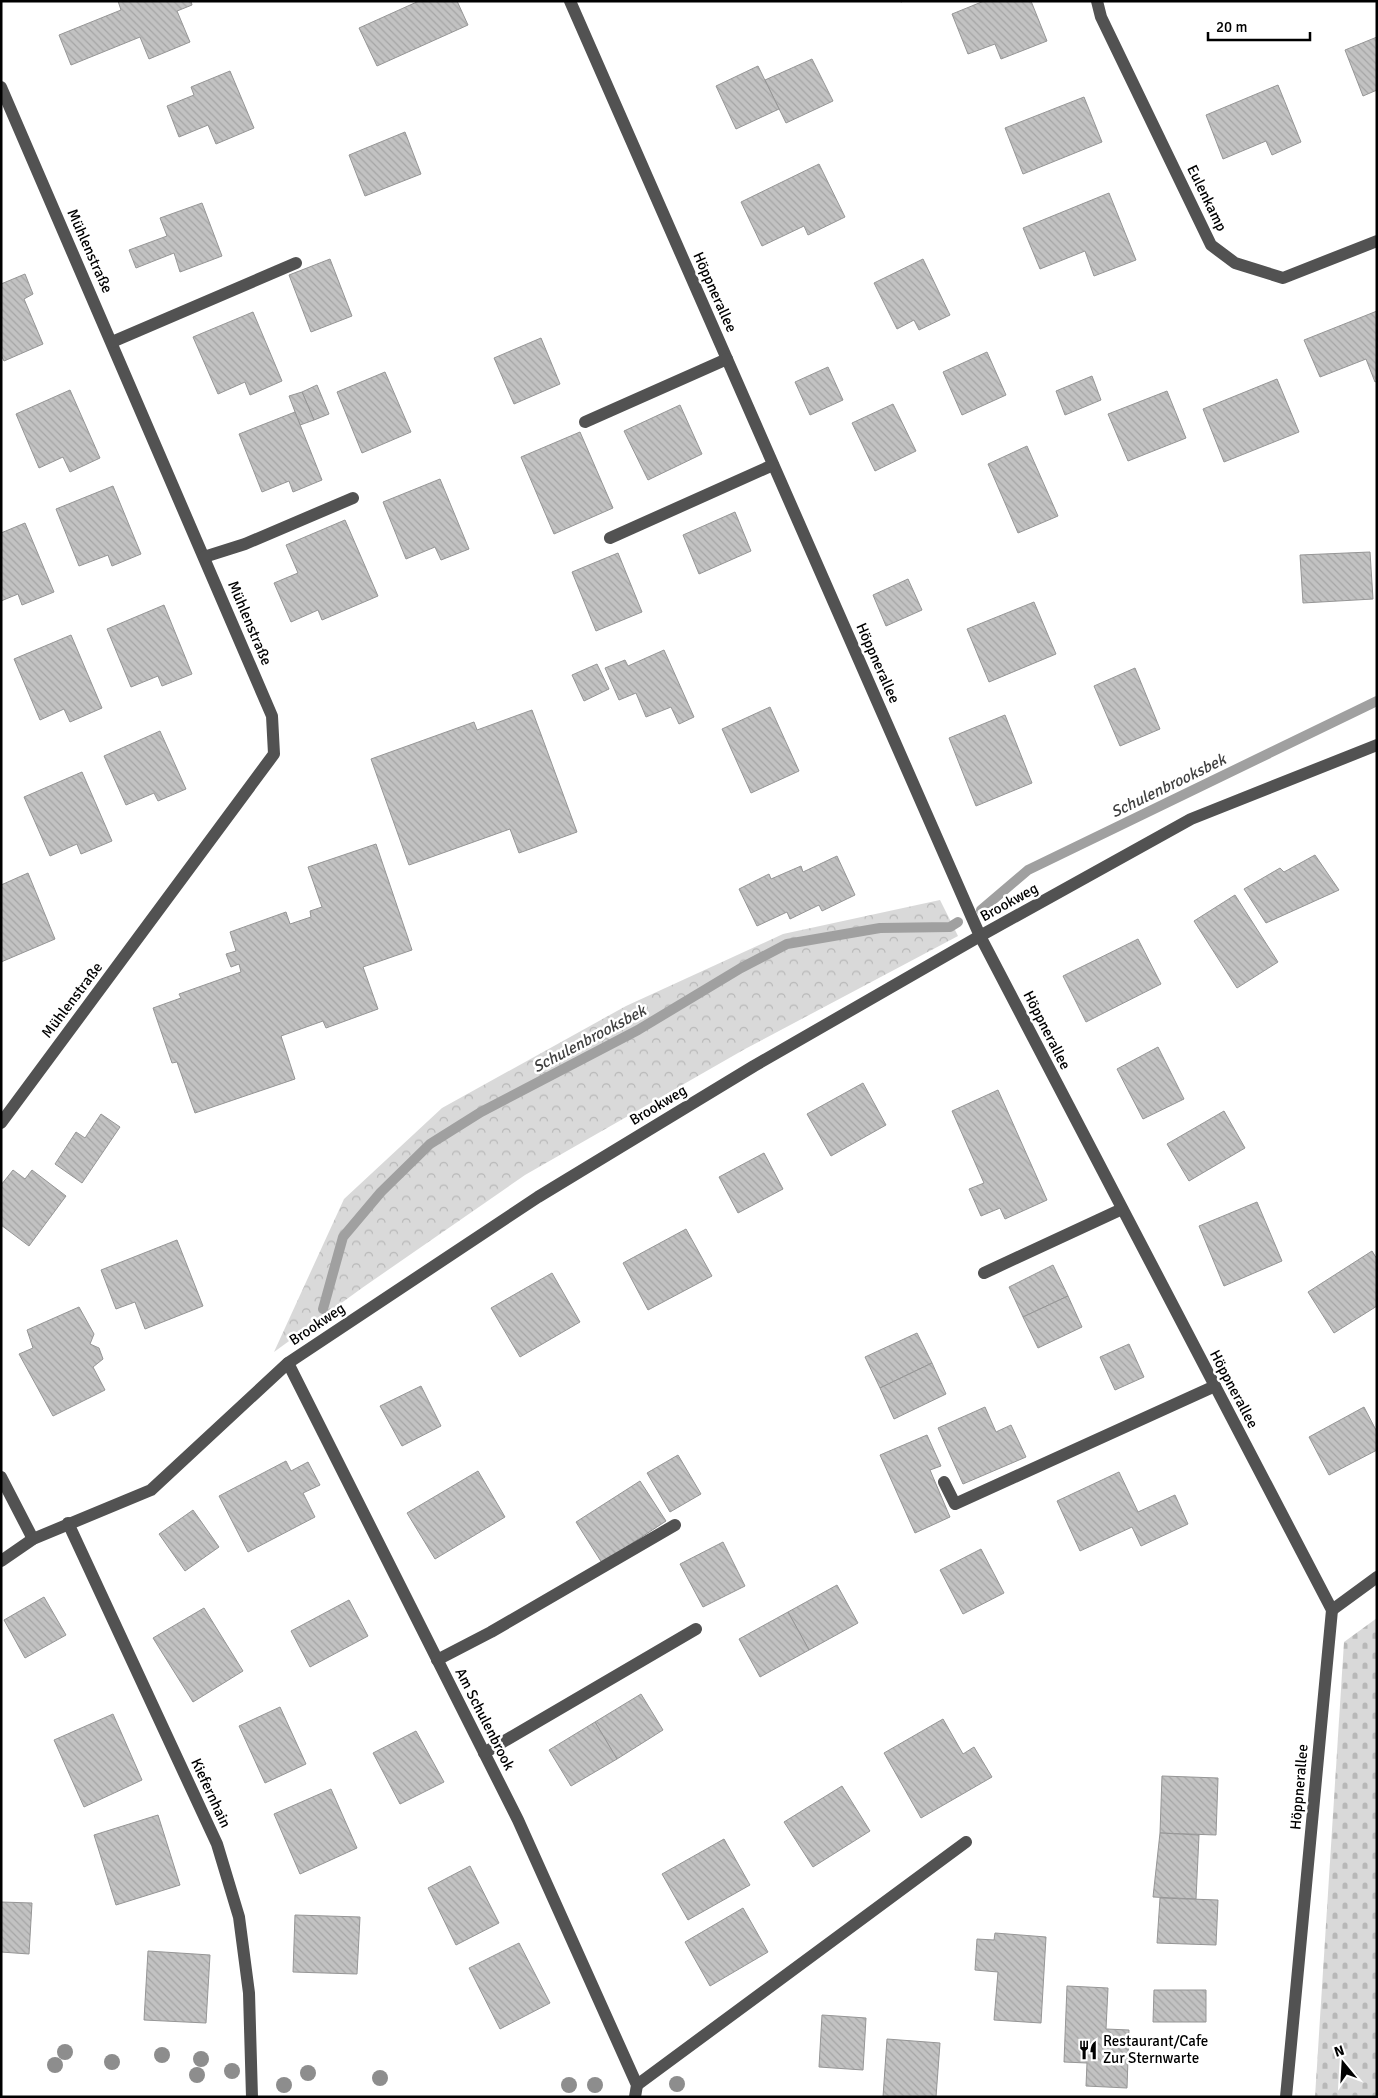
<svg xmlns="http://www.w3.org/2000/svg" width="1378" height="2098" viewBox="0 0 1378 2098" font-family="Signika,sans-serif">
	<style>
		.cemetery { fill: url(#cemetery-stones) }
		.park { fill: url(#park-crowns) }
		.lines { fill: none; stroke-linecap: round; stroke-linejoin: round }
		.stream { stroke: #a0a0a0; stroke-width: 10 }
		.building { fill: url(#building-back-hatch); stroke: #969696 }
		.path { stroke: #747474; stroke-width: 3; stroke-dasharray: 1 2.5; stroke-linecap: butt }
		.minor { stroke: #525252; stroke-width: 12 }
		.tree { fill: #8d8d8d }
		.labels { text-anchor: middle; stroke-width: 5; stroke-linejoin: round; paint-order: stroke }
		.street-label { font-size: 15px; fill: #000; stroke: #fff }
		.poi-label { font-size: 15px; fill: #000; stroke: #fff; text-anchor: start }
		.water-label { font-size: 16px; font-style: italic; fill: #414141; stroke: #fff }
	</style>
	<defs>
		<pattern id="cemetery-stones" width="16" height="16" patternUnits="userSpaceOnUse" patternTransform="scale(1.25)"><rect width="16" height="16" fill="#d9d9d9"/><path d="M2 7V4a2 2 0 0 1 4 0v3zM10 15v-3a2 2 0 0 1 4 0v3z" fill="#b8b8b8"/></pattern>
		<pattern id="park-crowns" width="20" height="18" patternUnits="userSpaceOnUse" patternTransform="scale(1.25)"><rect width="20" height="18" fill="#d9d9d9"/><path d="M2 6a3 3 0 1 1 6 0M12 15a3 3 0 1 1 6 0" fill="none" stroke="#b8b8b8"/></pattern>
		<pattern id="building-back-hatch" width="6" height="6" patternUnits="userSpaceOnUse" patternTransform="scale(1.25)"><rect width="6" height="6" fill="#c2c2c2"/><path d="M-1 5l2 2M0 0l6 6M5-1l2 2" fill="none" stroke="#a5a5a5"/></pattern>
	</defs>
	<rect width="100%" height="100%" fill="#fff"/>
	<path class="cemetery" d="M1377 1618V2097H1315L1344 1642Z"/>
	<path class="park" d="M940 900 958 936 745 1049 525 1175 362 1288 274 1352 344 1199 442 1108 626 1006 783 934Z"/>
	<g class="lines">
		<g class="stream">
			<path d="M981 910 1028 870 1377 701"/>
			<path d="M323 1309 343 1237 381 1192 430 1144 481 1112 638 1030 741 968 787 944 880 928 950 927 958 922"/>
		</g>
	</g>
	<g class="building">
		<path d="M118 1H191L192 5 177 11 190 42 149 59 140 37 71 65 59 35 121 10Z"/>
		<path d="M419 1H457L468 25 377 66 359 28Z"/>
		<path d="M984 1H1031L1047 41 1001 59 995 44 968 54 952 14Z"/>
		<path d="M1377 37V90L1363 96 1345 50Z"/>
		<path d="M812 59 833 101 786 123 765 80Z"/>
		<path d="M758 66 779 109 736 129 716 86Z"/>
		<path d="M230 71 254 128 216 144 208 125 179 137 167 106 194 95 191 87Z"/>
		<path d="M1278 85 1301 142 1272 155 1266 141 1223 159 1206 115Z"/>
		<path d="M1084 97 1102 142 1023 174 1005 128Z"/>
		<path d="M405 132 421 174 365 196 349 155Z"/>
		<path d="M819 164 845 217 808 235 804 226 762 246 741 202Z"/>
		<path d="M1109 193 1136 260 1094 276 1085 251 1040 269 1023 228Z"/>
		<path d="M202 203 222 256 180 272 174 253 136 268 129 250 167 236 160 218Z"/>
		<path d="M330 259 352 316 311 332 289 275Z"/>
		<path d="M923 259 950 315 919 330 914 320 897 329 874 283Z"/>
		<path d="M25 274 33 294 24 299 43 344 4 361 1 355V284Z"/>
		<path d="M1377 311V381L1375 382 1366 359 1320 377 1304 340Z"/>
		<path d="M253 312 282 381 250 395 245 382 218 394 193 337Z"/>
		<path d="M541 338 560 384 514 404 494 358Z"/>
		<path d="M987 352 1006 395 962 415 943 372Z"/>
		<path d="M828 367 843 400 810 415 795 382Z"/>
		<path d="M385 372 411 432 362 453 337 392Z"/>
		<path d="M1092 376 1101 400 1065 415 1056 391Z"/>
		<path d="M1277 379 1299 432 1224 462 1203 409Z"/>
		<path d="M317 385 329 414 314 420 302 392Z"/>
		<path d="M70 390 100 458 70 472 63 457 39 468 16 414Z"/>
		<path d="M1167 391 1186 438 1128 461 1108 414Z"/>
		<path d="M302 392 314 420 300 425 289 396Z"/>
		<path d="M893 404 916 451 875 471 852 423Z"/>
		<path d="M680 405 702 454 648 480 624 431Z"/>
		<path d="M295 412 322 480 293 492 289 481 262 492 239 434Z"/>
		<path d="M580 432 613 508 554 534 521 457Z"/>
		<path d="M1027 446 1058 516 1018 533 988 464Z"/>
		<path d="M440 479 469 549 441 560 435 547 406 559 383 502Z"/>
		<path d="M113 486 141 554 112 566 108 555 79 566 56 509Z"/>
		<path d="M735 512 751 551 699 574 683 535Z"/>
		<path d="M345 520 378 596 322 620 318 610 291 622 274 583 298 573 286 545Z"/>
		<path d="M25 523 54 592 22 605 18 594 1 601V533Z"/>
		<path d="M1370 552 1373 599 1303 603 1300 555Z"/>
		<path d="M618 553 642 612 596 631 572 572Z"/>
		<path d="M908 579 922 610 886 626 873 595Z"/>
		<path d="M1034 602 1056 654 989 682 967 629Z"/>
		<path d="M164 605 192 674 162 686 158 676 131 687 107 629Z"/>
		<path d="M71 635 102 708 70 722 64 709 40 720 14 659Z"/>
		<path d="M664 650 694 717 679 724 671 707 646 717 636 693 619 700 605 668 625 660 628 666Z"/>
		<path d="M597 664 609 689 584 701 572 675Z"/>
		<path d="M1135 668 1160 729 1120 746 1094 686Z"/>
		<path d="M770 707 799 771 751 793 722 729Z"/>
		<path d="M532 710 577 832 519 853 510 829 409 865 371 759 474 722 477 730Z"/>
		<path d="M1005 715 1032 783 976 806 949 738Z"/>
		<path d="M160 731 186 789 158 801 154 793 126 805 104 756Z"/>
		<path d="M82 772 112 841 81 854 77 844 50 856 24 797Z"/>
		<path d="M376 844 412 950 363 967 378 1009 326 1028 323 1021 281 1036 295 1079 195 1113 177 1062 172 1063 153 1008 181 998 179 994 241 972 239 964 231 967 226 954 236 951 230 932 286 912 290 924 311 917 310 911 322 907 308 867Z"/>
		<path d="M1315 855 1339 890 1266 923 1244 889 1280 868 1284 872Z"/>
		<path d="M837 856 855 895 822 911 819 905 790 919 787 912 757 926 739 889 769 874 771 879 801 866 803 872Z"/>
		<path d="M28 873 55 939 1 962V885Z"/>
		<path d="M1235 895 1278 962 1237 988 1194 921Z"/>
		<path d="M1138 939 1161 984 1086 1022 1063 976Z"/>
		<path d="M1158 1047 1184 1099 1143 1119 1117 1069Z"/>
		<path d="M863 1083 886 1125 831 1156 807 1114Z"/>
		<path d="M998 1090 1047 1200 1005 1219 1000 1208 981 1216 969 1189 984 1183 952 1111Z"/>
		<path d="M1224 1111 1245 1148 1189 1181 1167 1144Z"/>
		<path d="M101 1114 120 1127 82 1183 55 1164 76 1132 85 1138Z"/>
		<path d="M764 1153 783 1189 738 1213 719 1177Z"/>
		<path d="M13 1170 25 1179 32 1170 66 1196 29 1246 1 1225V1185Z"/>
		<path d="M1257 1202 1282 1261 1224 1286 1199 1226Z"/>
		<path d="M686 1229 712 1276 648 1310 623 1263Z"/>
		<path d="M177 1240 203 1306 145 1329 135 1302 116 1309 101 1270Z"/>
		<path d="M1372 1251 1377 1259V1306L1334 1333 1308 1292Z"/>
		<path d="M1053 1265 1068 1296 1023 1317 1009 1287Z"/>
		<path d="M552 1273 580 1322 520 1357 491 1308Z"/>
		<path d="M1068 1296 1082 1327 1038 1348 1023 1317Z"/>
		<path d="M79 1307 94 1334 90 1344 99 1348 103 1359 93 1367 105 1390 53 1416 19 1354 33 1348 27 1330Z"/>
		<path d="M917 1333 932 1363 880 1388 865 1357Z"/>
		<path d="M1129 1344 1144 1377 1115 1390 1100 1357Z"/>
		<path d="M932 1363 946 1394 894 1419 880 1388Z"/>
		<path d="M421 1386 441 1426 402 1446 380 1406Z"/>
		<path d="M985 1407 996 1432 1011 1425 1026 1457 963 1484 938 1428Z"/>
		<path d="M1364 1407 1377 1432V1450L1329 1475 1309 1437Z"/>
		<path d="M927 1435 941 1466 930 1470 950 1517 915 1533 880 1455Z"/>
		<path d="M678 1455 701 1494 670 1512 647 1473Z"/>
		<path d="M286 1461 291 1471 308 1462 320 1485 303 1493 315 1517 248 1552 219 1496Z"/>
		<path d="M478 1471 505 1517 435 1559 407 1513Z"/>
		<path d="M1119 1472 1138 1512 1175 1495 1188 1524 1141 1546 1132 1527 1080 1551 1057 1501Z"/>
		<path d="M640 1481 666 1521 602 1563 576 1522Z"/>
		<path d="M193 1510 219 1547 185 1571 159 1534Z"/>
		<path d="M723 1542 745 1586 703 1607 680 1564Z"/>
		<path d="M981 1549 1004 1593 963 1614 940 1570Z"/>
		<path d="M837 1585 858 1623 809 1650 788 1612Z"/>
		<path d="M44 1597 66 1635 25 1658 4 1620Z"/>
		<path d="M349 1600 368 1636 310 1667 291 1631Z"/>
		<path d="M204 1608 243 1671 193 1702 153 1638Z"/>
		<path d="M788 1612 809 1650 760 1677 739 1639Z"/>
		<path d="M641 1694 663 1730 617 1759 595 1722Z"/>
		<path d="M280 1707 306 1764 265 1783 239 1726Z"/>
		<path d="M113 1714 142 1780 84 1807 54 1740Z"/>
		<path d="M943 1719 963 1754 974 1747 992 1777 921 1818 884 1753Z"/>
		<path d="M595 1722 617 1759 571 1786 549 1750Z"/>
		<path d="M416 1731 444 1782 400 1804 373 1753Z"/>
		<path d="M1162 1776 1218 1778 1216 1835 1160 1833Z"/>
		<path d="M842 1786 870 1831 813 1867 784 1822Z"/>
		<path d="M331 1789 357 1848 300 1874 274 1814Z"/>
		<path d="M158 1815 180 1885 116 1905 94 1835Z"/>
		<path d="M1160 1833 1199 1835 1196 1899 1153 1897Z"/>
		<path d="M724 1839 750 1885 688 1920 662 1874Z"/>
		<path d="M470 1866 499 1923 456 1945 428 1888Z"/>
		<path d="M1160 1898 1218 1900 1216 1945 1157 1943Z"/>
		<path d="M1 1902 32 1903 29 1954 1 1952Z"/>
		<path d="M743 1908 768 1952 710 1986 685 1942Z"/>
		<path d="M295 1915 360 1917 357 1974 293 1972Z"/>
		<path d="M995 1933 1046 1937 1041 2023 994 2020 998 1972 975 1970 977 1939 994 1940Z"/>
		<path d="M519 1943 550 2003 500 2029 469 1968Z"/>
		<path d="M148 1951 210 1955 206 2023 144 2020Z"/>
		<path d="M1067 1986 1108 1988 1106 2029 1129 2030 1127 2088 1086 2086 1087 2063 1064 2062Z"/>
		<path d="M1154 1990H1206V2022H1153Z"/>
		<path d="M822 2015 866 2018 863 2070 819 2067Z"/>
		<path d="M887 2039 940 2043 936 2097H883Z"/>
	</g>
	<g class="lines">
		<path class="path" d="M902 1 903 4"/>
		<g class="minor">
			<path d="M570 1 980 936 1332 1610 1286 2097"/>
			<path d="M1097 1 1101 17 1211 245 1235 263 1283 278 1377 241"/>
			<path d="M1 87 272 716 274 754 1 1123"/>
			<path d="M112 342 296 263"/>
			<path d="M585 422 727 359"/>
			<path d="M610 538 773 465"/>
			<path d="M204 557 245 544 353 498"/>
			<path d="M984 1273 1122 1209"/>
			<path d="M288 1363 518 1820 637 2085 635 2097"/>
			<path d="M1 1477 33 1539"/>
			<path d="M944 1482 955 1504 1215 1386"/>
			<path d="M68 1523 217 1844 239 1917 249 1993 252 2097"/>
			<path d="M1 1561 33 1539 151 1490 288 1363 538 1197 754 1066 980 936 1191 819 1377 745"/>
			<path d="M1332 1610 1377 1577"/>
			<path d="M437 1660 491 1632 675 1525"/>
			<path d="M484 1753 696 1629"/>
			<path d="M637 2085 966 1842"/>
		</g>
	</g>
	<g class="tree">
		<circle cx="65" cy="2052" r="8"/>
		<circle cx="162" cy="2055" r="8"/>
		<circle cx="201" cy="2059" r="8"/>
		<circle cx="112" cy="2062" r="8"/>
		<circle cx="55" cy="2065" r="8"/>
		<circle cx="232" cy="2071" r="8"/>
		<circle cx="308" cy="2073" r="8"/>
		<circle cx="197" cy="2075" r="8"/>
		<circle cx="380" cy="2078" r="8"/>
		<circle cx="677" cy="2084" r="8"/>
		<circle cx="284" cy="2085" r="8"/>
		<circle cx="569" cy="2085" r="8"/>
		<circle cx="595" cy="2085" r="8"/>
	</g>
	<defs>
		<symbol id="restaurant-bare" viewBox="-9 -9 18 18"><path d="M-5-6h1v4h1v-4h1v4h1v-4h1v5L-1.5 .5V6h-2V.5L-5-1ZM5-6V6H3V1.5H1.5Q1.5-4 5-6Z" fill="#000" stroke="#fff" stroke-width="2.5" paint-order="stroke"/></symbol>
	</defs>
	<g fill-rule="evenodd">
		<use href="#restaurant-bare" x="1074" y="2036" width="28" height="28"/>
	</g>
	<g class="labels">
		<g class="street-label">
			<text transform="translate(1207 198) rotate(64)" y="5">Eulenkamp</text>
			<text transform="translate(90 251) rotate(66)" y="5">Mühlenstraße</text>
			<text transform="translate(715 292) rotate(66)" y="5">Höppnerallee</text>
			<text transform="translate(250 623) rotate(67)" y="5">Mühlenstraße</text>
			<text transform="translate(878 663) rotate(66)" y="5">Höppnerallee</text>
			<text transform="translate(1009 902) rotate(-29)" y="5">Brookweg</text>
			<text transform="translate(72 1000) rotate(-53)" y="5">Mühlenstraße</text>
			<text transform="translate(1047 1030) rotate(63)" y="5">Höppnerallee</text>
			<text transform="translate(658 1105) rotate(-31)" y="5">Brookweg</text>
			<text transform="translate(317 1324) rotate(-34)" y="5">Brookweg</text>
			<text transform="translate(1234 1389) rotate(62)" y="5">Höppnerallee</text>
			<text transform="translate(485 1719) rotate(63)" y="5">Am Schulenbrook</text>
			<text transform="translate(1299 1787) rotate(-85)" y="5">Höppnerallee</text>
			<text transform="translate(211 1793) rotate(65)" y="5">Kiefernhain</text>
		</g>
		<g class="poi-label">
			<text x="1103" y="2046">Restaurant/Cafe<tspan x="1103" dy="17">Zur Sternwarte</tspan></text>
		</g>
		<g class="water-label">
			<text transform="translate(1168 785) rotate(-26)" y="6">Schulenbrooksbek</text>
			<text transform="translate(589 1038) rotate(-28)" y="6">Schulenbrooksbek</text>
		</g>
	</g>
	<rect width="1378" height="2098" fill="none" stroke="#000000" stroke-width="5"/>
	<g transform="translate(1343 2063) rotate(342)" stroke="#ffffff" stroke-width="4" paint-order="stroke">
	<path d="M0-4L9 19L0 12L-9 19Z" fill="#000000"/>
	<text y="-8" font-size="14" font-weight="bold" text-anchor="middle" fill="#000000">N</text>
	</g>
	<path d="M1208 32v8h102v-8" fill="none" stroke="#000000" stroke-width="2.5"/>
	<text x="1216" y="32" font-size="15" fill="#000000" stroke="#ffffff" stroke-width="4" paint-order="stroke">20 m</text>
</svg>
